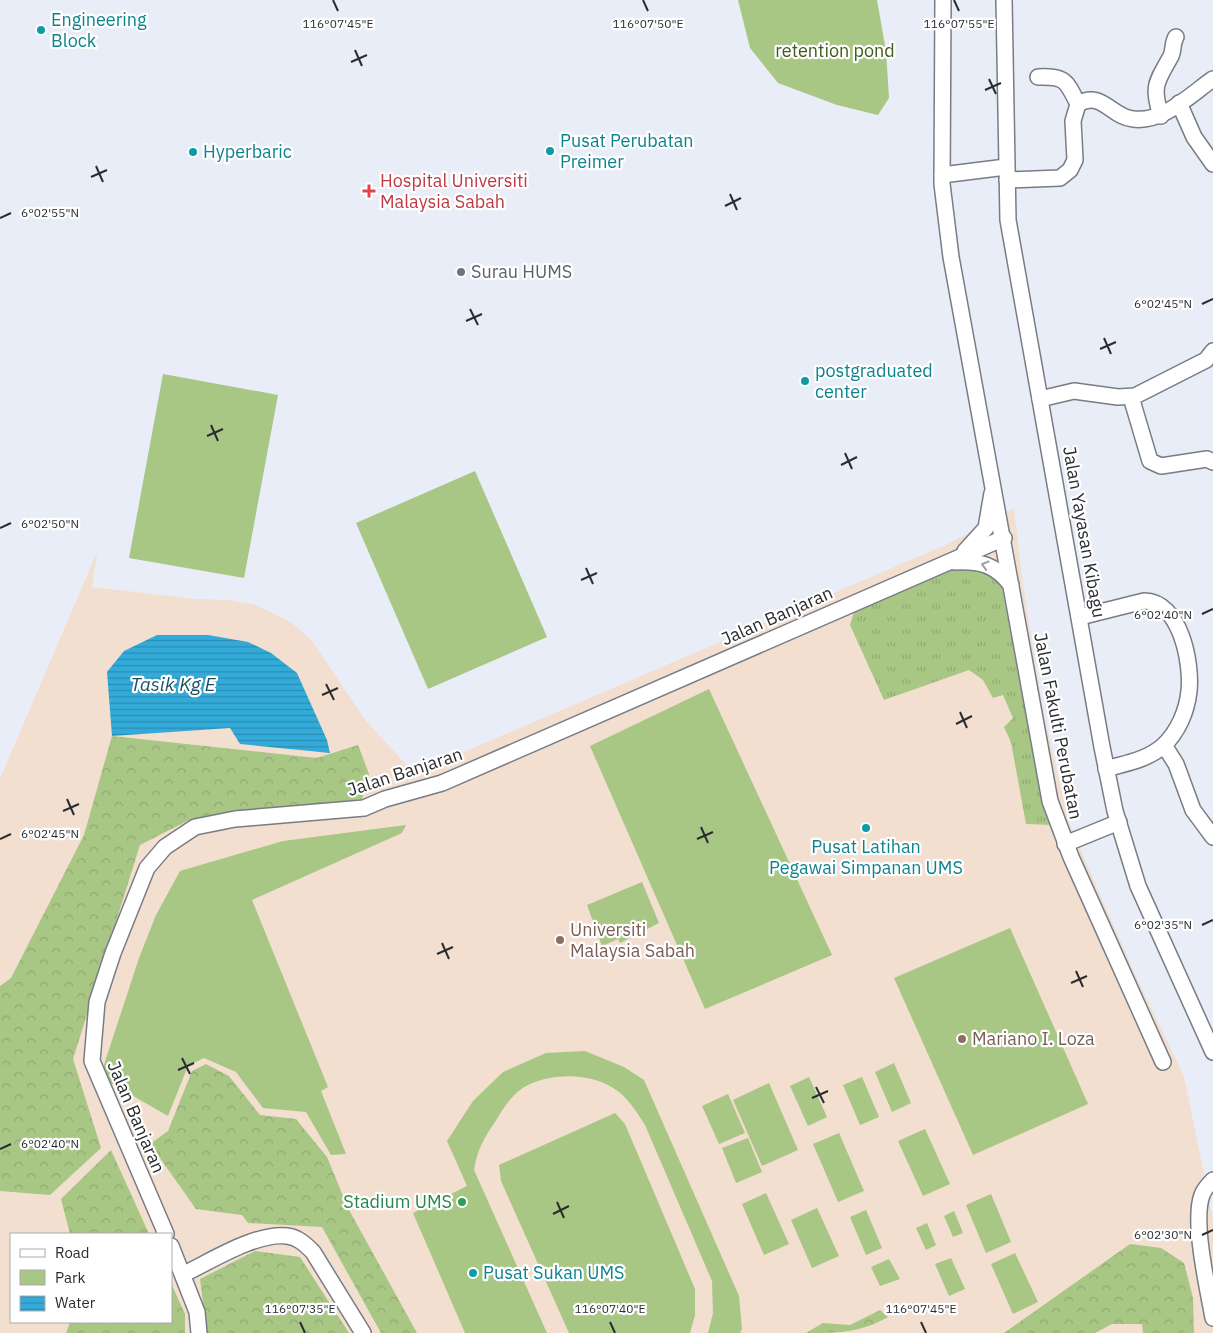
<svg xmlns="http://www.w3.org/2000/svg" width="1213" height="1333" viewBox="0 0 1213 1333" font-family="'IBM Plex Sans',sans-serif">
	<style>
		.education { fill: #f2dfcf; fill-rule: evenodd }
		.grass { fill: url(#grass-tufts) }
		.forest { fill: url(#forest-crowns) }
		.park { fill: #a8c684 }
		.water { fill: url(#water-rules) }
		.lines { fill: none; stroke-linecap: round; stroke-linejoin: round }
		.minor-casing { stroke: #787c85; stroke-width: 18 }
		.minor { stroke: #fff; stroke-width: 15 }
		.oneway { stroke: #9fa0a2 }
		.ticks { fill: none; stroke: #2a2c30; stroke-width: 2 }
		.culture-dot { fill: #0f9aa8; stroke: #fff; stroke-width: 2 }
		.health-dot { fill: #e0444e; stroke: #fff; stroke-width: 2 }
		.worship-dot { fill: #6b7280; stroke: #fff; stroke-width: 2 }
		.education-dot { fill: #8d6e63; stroke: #fff; stroke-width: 2 }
		.leisure-dot { fill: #2e9e5b; stroke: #fff; stroke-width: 2 }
		.labels { text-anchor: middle; stroke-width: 4.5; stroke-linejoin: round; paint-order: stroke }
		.culture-label { font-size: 18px; fill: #0d838f; stroke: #fff; text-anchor: start }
		.park-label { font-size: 18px; fill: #425a1d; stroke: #fff }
		.health-label { font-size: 18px; fill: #be3a42; stroke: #fff; text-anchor: start }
		.worship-label { font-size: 18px; fill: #5b616d; stroke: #fff; text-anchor: start }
		.street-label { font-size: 18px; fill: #2a2c30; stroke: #fff }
		.education-label { font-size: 18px; fill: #785e54; stroke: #fff; text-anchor: start }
		.leisure-label { font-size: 18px; fill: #27864d; stroke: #fff; text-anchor: end }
		.water-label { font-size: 19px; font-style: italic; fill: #1e4e62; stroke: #fff }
		.ticks-label { font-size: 12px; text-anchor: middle; fill: #2a2c30; stroke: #fff; stroke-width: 4.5; stroke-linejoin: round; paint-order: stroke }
	</style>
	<defs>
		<pattern id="grass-tufts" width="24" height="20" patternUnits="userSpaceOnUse" patternTransform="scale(1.25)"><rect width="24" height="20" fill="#a8c684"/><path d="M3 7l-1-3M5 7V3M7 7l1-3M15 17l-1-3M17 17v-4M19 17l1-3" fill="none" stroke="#91aa72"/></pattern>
		<pattern id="forest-crowns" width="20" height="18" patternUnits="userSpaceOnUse" patternTransform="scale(1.25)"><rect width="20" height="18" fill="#a8c684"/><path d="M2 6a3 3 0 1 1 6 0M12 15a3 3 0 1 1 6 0" fill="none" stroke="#91aa72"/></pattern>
		<pattern id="water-rules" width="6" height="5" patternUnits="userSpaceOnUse" patternTransform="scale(1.25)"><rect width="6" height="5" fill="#33abda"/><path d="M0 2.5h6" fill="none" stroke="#2b8bb1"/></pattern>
	</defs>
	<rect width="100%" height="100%" fill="#e8edf7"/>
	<path class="education" d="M1014 508 1023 585 1044 716 1070 825 1133 970 1184 1076 1213 1219V1333H0V779L97 552 92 587 195 599 229 600 256 605 292 623 312 641 366 721 412 771 417 772 948 544ZM11 1234H171V1322H11Z"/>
	<path class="grass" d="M972 565 990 570 1002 588 1038 782 1052 825 1026 824 1011 742 1004 727 1013 718 1003 695 993 698 983 680 969 670 884 700 850 625 854 612 951 569Z"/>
	<g class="forest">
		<path d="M112 736 317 758 358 745 369 774 362 799 191 819 140 845 73 1059 101 1148 50 1195 0 1191V986L11 978 84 835Z"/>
		<path d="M206 1064 229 1076 260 1115 296 1119 327 1157 348 1208 417 1333H381L322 1227 248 1223 242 1215 196 1209 150 1144 168 1131 192 1071Z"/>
		<path d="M111 1150 149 1234H70L61 1199Z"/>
		<path d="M1130 1244 1161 1248 1184 1263 1193 1298 1194 1333H1143L1142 1324H1112L1095 1333H1004Z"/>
		<path d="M255 1251 300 1257 349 1333H207L200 1279Z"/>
		<path d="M171 1283 185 1314V1333H66L70 1322H171Z"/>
		<path d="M880 1310 888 1317C860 1333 838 1333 806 1333L823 1323 850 1325Z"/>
	</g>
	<g class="park">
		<path d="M738 0H877L886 51 889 98 878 115 837 105 778 83 750 48Z"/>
		<path d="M163 374 278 395 244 578 129 558Z"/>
		<path d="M475 471 547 637 428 689 356 523Z"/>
		<path d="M709 689 832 955 705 1009 590 746Z"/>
		<path d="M406 825 402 833 252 900 328 1087 321 1091 346 1154 331 1155 306 1112 263 1108 236 1072 204 1058 188 1066 168 1116 100 1077 139 958 156 915 180 871 283 841Z"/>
		<path d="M642 882 659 923 620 943 618 939 602 946 587 905Z"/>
		<path d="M1010 928 1088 1104 973 1155 894 978Z"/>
		<path d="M585 1051 624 1067 644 1080 739 1296 742 1329 740 1333H708L713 1313 712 1281 645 1125C638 1114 630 1101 619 1092 595 1073 555 1072 528 1085 513 1092 503 1109 495 1122 484 1138 477 1150 474 1170L547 1333H465L413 1213 467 1186 447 1141 473 1101 503 1072 546 1053Z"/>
		<path d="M894 1063 911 1103 892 1112 875 1072Z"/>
		<path d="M809 1077 827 1117 808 1126 790 1086Z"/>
		<path d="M862 1077 879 1117 860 1125 843 1085Z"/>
		<path d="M769 1083 798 1150 762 1166 733 1100Z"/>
		<path d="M728 1094 745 1133 719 1144 702 1106Z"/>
		<path d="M615 1113 625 1124 695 1289V1315L690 1333H569L501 1181 499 1165Z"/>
		<path d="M925 1129 950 1184 923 1196 898 1141Z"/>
		<path d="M839 1133 864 1191 838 1202 813 1144Z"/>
		<path d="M748 1138 762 1172 736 1183 722 1148Z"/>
		<path d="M766 1193 789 1244 764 1255 742 1204Z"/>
		<path d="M991 1194 1011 1242 986 1253 966 1205Z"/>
		<path d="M817 1208 839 1256 812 1268 791 1220Z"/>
		<path d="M866 1210 882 1248 866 1255 850 1217Z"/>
		<path d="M954 1211 963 1233 953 1237 944 1216Z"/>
		<path d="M927 1223 936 1245 926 1250 916 1228Z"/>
		<path d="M1015 1253 1038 1302 1013 1314 991 1264Z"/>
		<path d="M951 1258 965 1289 949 1296 935 1264Z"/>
		<path d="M889 1259 900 1279 880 1286 871 1267Z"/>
	</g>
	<path class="water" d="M157 635H208L248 642 271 653 297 673 327 740 330 753 240 744 230 728 112 736 107 672 124 651Z"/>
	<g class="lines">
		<defs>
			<g id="minor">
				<path d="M943 0 942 184 951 257 1050 801 1071 857 1163 1062"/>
				<path d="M1004 0 1008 220 1102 747 1115 811 1138 886 1213 1052"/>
				<path d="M1038 77C1065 76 1066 80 1078 104"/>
				<path d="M1179 103 1194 137 1213 164"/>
				<path d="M1161 116C1151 85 1157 82 1171 56 1174 50 1172 43 1176 37"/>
				<path d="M942 175 1006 167"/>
				<path d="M1007 180 1060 178 1070 170 1075 160 1073 121 1078 104C1102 90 1111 117 1133 119 1163 123 1190 95 1213 79"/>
				<path d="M1131 397 1150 461 1161 466 1207 459 1213 462"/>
				<path d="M1040 399 1074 391 1118 397 1135 396 1206 360 1213 351"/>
				<path d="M965 551 986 528 992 493"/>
				<path d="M955 562C980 561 995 564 1011 585"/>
				<path d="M1080 617 1144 601C1180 601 1192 662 1189 691 1187 711 1178 732 1163 746 1147 760 1126 763 1106 769"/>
				<path d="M1164 745 1176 764 1193 810 1213 837"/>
				<path d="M1065 844 1119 822"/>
				<path d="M1213 1180C1209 1184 1204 1189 1202 1195 1192 1222 1208 1289 1213 1318"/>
				<path d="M166 1234 92 1061 97 1002 113 953 147 868 165 847 195 827 235 819 364 808 385 799 442 783 1004 538"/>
				<path d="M171 1246 197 1312 199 1333"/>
				<path d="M184 1274C211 1261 257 1232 287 1236 298 1237 306 1245 313 1252L363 1333"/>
			</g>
		</defs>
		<use href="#minor" class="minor-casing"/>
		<use href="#minor" class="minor"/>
	</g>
	<defs><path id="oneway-chevron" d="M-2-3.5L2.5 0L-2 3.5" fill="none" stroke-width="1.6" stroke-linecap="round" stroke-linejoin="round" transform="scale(1.25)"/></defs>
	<use class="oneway" href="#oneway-chevron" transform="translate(985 565) rotate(-163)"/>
	<path class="ticks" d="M333 0 338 11M643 0 648 11M954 0 959 11M355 50 362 66M351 62 367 55M989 79 996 94M985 90 1001 83M96 166 103 182M91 177 107 170M730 194 737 210M725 206 741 198M0 218 11 213M1202 304 1213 299M470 309 478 325M466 321 482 314M1104 338 1111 354M1100 349 1116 342M211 425 218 441M207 436 223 429M845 453 852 469M841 465 857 457M0 528 11 523M586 568 593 584M581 580 597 573M1202 614 1213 609M326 684 334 700M322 695 338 688M960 712 967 728M956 724 972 716M67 799 74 815M63 811 79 804M701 827 708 843M0 839 11 834M697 839 713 832M1202 925 1213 920M442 943 449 959M437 954 453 947M1076 971 1083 987M1071 983 1087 976M182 1058 190 1074M178 1070 194 1063M816 1087 824 1103M812 1098 828 1091M0 1149 11 1144M557 1202 564 1218M553 1214 569 1206M1202 1235 1213 1230M300 1322 305 1333M610 1322 615 1333M921 1322 926 1333"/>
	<g class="culture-dot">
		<circle cx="41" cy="30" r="5"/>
		<circle cx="550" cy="151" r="5"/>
		<circle cx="193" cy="152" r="5"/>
		<circle cx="805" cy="381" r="5"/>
		<circle cx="866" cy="828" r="5"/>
		<circle cx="473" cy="1273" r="5"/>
	</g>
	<path class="health-dot" d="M366.5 183.5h5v5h5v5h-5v5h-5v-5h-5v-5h5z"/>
	<circle class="worship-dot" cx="461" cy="272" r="5"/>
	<g class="education-dot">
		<circle cx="560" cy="940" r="5"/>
		<circle cx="962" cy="1039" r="5"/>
	</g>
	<circle class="leisure-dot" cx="462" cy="1202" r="5"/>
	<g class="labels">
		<g class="culture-label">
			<text x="51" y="26">Engineering<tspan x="51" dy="21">Block</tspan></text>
			<text x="560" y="147">Pusat Perubatan<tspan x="560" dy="21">Preimer</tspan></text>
			<text x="203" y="158">Hyperbaric</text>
			<text x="815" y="377">postgraduated<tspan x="815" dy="21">center</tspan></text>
			<text x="866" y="853" text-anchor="middle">Pusat Latihan<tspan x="866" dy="21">Pegawai Simpanan UMS</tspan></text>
			<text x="483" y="1279">Pusat Sukan UMS</text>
		</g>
		<g class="park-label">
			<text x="835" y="57">retention pond</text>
		</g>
		<g class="health-label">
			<text x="380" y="187">Hospital Universiti<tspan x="380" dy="21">Malaysia Sabah</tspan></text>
		</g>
		<g class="worship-label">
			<text x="471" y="278">Surau HUMS</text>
		</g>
		<g class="street-label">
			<text transform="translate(1084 532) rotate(80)" y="6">Jalan Yayasan Kibagu</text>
			<text transform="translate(777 616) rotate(-24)" y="6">Jalan Banjaran</text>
			<text transform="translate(1058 726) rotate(79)" y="6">Jalan Fakulti Perubatan</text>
			<text transform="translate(405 772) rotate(-18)" y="6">Jalan Banjaran</text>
			<text transform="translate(136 1117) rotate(67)" y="6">Jalan Banjaran</text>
		</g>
		<g class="education-label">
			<text x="570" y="936">Universiti<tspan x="570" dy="21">Malaysia Sabah</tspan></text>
			<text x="972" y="1045">Mariano I. Loza</text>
		</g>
		<g class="leisure-label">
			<text x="452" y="1208">Stadium UMS</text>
		</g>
		<g class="water-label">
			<text x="173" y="691">Tasik Kg E</text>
		</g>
	</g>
	<g class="ticks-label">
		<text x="338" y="28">116°07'45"E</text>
		<text x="648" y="28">116°07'50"E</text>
		<text x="959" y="28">116°07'55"E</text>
		<text x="50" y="217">6°02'55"N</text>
		<text x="1163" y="308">6°02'45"N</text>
		<text x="50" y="528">6°02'50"N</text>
		<text x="1163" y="619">6°02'40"N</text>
		<text x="50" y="838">6°02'45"N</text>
		<text x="1163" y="929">6°02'35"N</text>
		<text x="50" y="1148">6°02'40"N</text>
		<text x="1163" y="1239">6°02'30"N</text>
		<text x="300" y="1313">116°07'35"E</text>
		<text x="610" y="1313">116°07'40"E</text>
		<text x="921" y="1313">116°07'45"E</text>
	</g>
	<rect x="10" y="1233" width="162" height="90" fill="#ffffff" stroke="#aaabac"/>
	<rect x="20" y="1249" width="25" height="8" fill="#ffffff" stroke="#aaabac"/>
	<text x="55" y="1258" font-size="15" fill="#2a2c30">Road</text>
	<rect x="20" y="1270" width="25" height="15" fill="#a8c684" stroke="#aaabac"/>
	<text x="55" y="1283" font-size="15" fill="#2a2c30">Park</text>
	<rect x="20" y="1296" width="25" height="15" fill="url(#water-rules)" stroke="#aaabac"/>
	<text x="55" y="1308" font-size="15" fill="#2a2c30">Water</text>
</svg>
